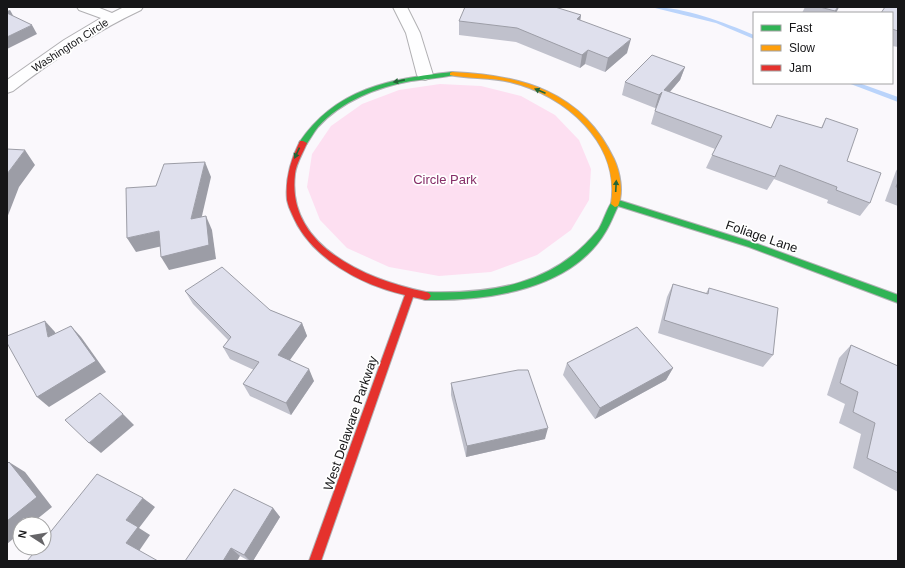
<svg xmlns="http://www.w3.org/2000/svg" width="905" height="568" viewBox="0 0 905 568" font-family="Helvetica,sans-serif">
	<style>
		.green { fill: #fddff1 }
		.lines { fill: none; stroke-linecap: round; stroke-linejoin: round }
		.stream { fill: #bad4fb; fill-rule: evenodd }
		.street-casing { stroke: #b1b0b3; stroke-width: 2 }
		.fast-casing { stroke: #b1b0b3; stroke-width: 2 }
		.slow-casing { stroke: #b1b0b3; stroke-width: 2 }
		.jam-casing { stroke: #b1b0b3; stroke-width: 2 }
		.street { fill: #fefeff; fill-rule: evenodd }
		.fast { fill: #30b455; fill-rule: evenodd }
		.slow { fill: #ff9f0a; fill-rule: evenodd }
		.jam { fill: #e5322d; fill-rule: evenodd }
		.wall { fill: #c0c1cc }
		.shaded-wall { fill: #9c9da6 }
		.building { fill: #dfe0ed; stroke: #9c9da6 }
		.oneway { fill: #236536 }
		.labels { text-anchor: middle; stroke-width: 3.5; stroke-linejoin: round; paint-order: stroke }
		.far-street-label { font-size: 11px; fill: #161618; stroke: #fff }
		.park-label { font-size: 13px; fill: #862e68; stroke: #fff }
		.street-label { font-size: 13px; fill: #161618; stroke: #fff }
	</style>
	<rect width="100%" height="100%" fill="#faf8fc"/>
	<path class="green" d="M440 84 481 86 521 96 555 115 579 140 591 169 589 200 571 230 537 255 491 272 439 276 389 267 347 248 320 220 307 187 312 154 331 126 362 104 399 90Z"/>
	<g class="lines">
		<g class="stream">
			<path d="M651 7C685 7 723 22 754 35V39L716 23Z"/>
			<path d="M848 83H859L898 97V102Z"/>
		</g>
		<defs>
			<g id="street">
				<path d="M77 7H97L112 13 124 7H143L141 10C94 32 53 60 13 91L7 93V80L64 40 101 18 79 10Z"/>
				<path d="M393 7H407L420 33 433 75 431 78 425 80 419 78 417 75 406 33Z"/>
			</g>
			<g id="fast">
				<path d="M452 72 454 73V75C440 78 425 79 411 81 378 87 341 101 318 127 314 132 310 139 306 145H303L299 143C336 88 390 79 452 72Z"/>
				<path d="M615 199 755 243 898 295V303L749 247 618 206C614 214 611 223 606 231 572 290 488 301 426 300L423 299 421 296 423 293 426 292C492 294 554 285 598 230 603 224 609 201 615 199Z"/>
			</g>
			<path id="slow" d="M452 72C521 75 582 91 614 159 620 172 624 192 618 206L615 207 611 204C621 143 565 95 510 82 490 77 469 79 450 75V73Z"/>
			<path id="jam" d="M300 141H303L307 143C303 153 296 164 295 174 286 247 368 280 426 292L429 293 431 296 429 299 426 300 413 297 321 561H309L405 295C361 285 310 258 292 214 290 210 288 205 287 200 285 179 291 159 300 141Z"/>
		</defs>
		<use href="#street" class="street-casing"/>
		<use href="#fast" class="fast-casing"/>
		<use href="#slow" class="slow-casing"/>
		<use href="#jam" class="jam-casing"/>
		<use href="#street" class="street"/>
		<use href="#fast" class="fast"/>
		<use href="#slow" class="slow"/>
		<use href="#jam" class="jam"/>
	</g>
	<g class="wall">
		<path d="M805 7H839L836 13H802Z"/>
		<path d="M898 7V47L892 46V13Z"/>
		<path d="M581 15 580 20 627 53 605 72 585 64 580 68 516 42 459 35V21Z"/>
		<path d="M685 67 680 80 670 92 771 128 777 115 821 128 826 118 847 161 870 203 860 216 827 203 828 200 774 179 767 190 706 168 715 149 651 124 656 107 655 108 622 95 625 82Z"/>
		<path d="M898 168V206L885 201 896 171Z"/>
		<path d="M673 284 706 293 709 288 773 355 763 367 658 333 667 297Z"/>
		<path d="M185 291 270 310 302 323 307 336 290 360 314 381 291 415 250 396 243 384 254 370 230 359 223 347 228 340 193 304Z"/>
		<path d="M851 345 898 366V492L853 468 861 434 839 423 845 404 827 395 839 358Z"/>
		<path d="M567 363 673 368 666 380 595 419 563 375Z"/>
		<path d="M451 383 545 439 466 457 451 395Z"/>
		<path d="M273 508 280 517 253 561H249L240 556 185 561Z"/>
	</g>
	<g class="shaded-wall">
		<path d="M838 7H839L836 13H834Z"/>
		<path d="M10 10 15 19 7 17V11Z"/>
		<path d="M581 15 579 28 577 19Z"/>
		<path d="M32 25 37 34 7 49V37Z"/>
		<path d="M631 39 627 53 605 72 608 58Z"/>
		<path d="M588 50 585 64 580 68 582 55Z"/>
		<path d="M685 67 680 80 660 103 664 90Z"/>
		<path d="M662 92 658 106 655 108 659 95Z"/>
		<path d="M25 150 35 165 19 187 7 218V174Z"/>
		<path d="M205 162 211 177 198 233 191 219Z"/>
		<path d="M206 216 212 230 216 259 169 270 161 257Z"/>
		<path d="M159 231 167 245 136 252 127 238Z"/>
		<path d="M45 321 55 332 59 348 48 337Z"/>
		<path d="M302 323 307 336 284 368 278 355Z"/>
		<path d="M71 326 81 337 106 372 49 407 37 397Z"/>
		<path d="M673 368 666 380 595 419 600 408Z"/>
		<path d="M309 369 314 381 291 415 286 403Z"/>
		<path d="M123 414 134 425 101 453 89 443Z"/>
		<path d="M548 428 545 439 466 457 467 446Z"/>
		<path d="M9 462 25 472 52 507 31 524H20V533L7 544V521Z"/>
		<path d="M143 498 155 507 139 528 150 535 139 551 126 543V520Z"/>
		<path d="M273 508 280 517 253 561H250L244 555Z"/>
		<path d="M231 548 240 556 237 561H223Z"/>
	</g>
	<g class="building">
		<path d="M465 7H555L581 15 577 19 631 39 608 58 588 50 582 55 517 28 459 21Z"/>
		<path d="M820 7H838L835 11Z"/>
		<path d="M885 7H898V31L892 29V13H881Z"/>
		<path d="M7 13 32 25 7 37Z"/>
		<path d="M652 55 685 67 664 90 771 128 777 115 822 128 826 118 858 129 847 161 881 173 870 203 836 190 837 187 780 165 775 177 712 155 722 136 655 111 662 92 659 95 625 82Z"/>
		<path d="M7 149 25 150 7 174Z"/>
		<path d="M205 162 191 219 206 216 209 245 161 257 159 231 127 238 126 188 156 186 164 164Z"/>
		<path d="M898 182V187H896Z"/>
		<path d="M222 267 270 310 302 323 278 355 309 369 286 403 243 384 259 362 223 347 231 337 185 291Z"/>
		<path d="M673 284 708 294 709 288 778 308 773 355 664 320Z"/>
		<path d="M45 321 48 337 71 326 96 361 37 397 7 343V336Z"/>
		<path d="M637 327 673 368 600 408 567 363Z"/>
		<path d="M851 345 898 366V473L867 458 875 423 853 412 858 392 840 383Z"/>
		<path d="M518 370H528L548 428 467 446 451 383Z"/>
		<path d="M100 393 123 414 89 443 65 420Z"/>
		<path d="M9 462 37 497 7 521V464Z"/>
		<path d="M97 474 143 498 126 520 138 527 126 543 158 561H27L38 548H44V540Z"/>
		<path d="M234 489 273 508 244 555 231 548 223 561H185Z"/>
	</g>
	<defs><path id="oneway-solid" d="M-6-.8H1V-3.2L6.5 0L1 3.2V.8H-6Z"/></defs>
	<g class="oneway">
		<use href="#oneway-solid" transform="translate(399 81) rotate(169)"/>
		<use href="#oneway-solid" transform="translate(540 91) rotate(-157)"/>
		<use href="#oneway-solid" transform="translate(297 153) rotate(115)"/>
		<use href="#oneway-solid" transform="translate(616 186) rotate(-87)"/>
	</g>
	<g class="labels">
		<g class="far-street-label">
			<text transform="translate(70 45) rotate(-33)" y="4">Washington Circle</text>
		</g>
		<g class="park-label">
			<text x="445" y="184">Circle Park</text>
		</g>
		<g class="street-label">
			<text transform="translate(762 236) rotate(19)" y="5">Foliage Lane</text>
			<text transform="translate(350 423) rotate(-71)" y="5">West Delaware Parkway</text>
		</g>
	</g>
	<rect width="905" height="568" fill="none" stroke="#161618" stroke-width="16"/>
	<rect x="753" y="12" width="140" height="72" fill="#ffffff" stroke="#a2a2a3"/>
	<rect x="761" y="25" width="20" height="6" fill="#30b455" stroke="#a2a2a3"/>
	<text x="789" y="32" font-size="12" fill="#161618">Fast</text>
	<rect x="761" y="45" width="20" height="6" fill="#ff9f0a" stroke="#a2a2a3"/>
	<text x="789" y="52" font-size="12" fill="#161618">Slow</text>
	<rect x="761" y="65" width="20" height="6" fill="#e5322d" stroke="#a2a2a3"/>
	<text x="789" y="72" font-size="12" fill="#161618">Jam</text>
	<g transform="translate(32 536) rotate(282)"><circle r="19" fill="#ffffff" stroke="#a2a2a3"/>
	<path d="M0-3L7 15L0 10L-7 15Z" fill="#666568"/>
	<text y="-6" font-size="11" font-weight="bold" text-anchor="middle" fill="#161618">N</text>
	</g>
</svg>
